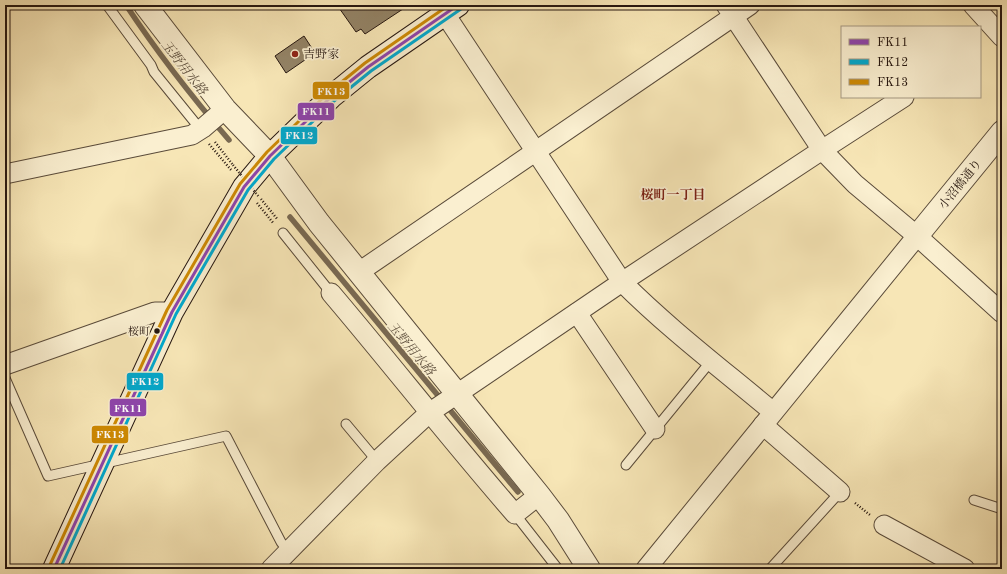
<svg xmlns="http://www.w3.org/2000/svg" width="1007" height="574" viewBox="0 0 1007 574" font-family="'Old Standard TT','Noto Serif JP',serif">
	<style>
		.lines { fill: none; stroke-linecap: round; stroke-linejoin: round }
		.stream { stroke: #796952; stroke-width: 5.5 }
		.building { fill: #938366; stroke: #261710 }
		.service-casing { stroke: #5a4b3a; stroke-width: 11 }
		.minor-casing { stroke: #5a4b3a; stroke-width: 21 }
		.tertiary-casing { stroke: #5a4b3a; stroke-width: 24 }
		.secondary-casing { stroke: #261710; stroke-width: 24 }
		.path { stroke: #261710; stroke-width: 2.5; stroke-dasharray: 1 2; stroke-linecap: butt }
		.service { stroke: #faefd0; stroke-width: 9 }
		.minor { stroke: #faefd0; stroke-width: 19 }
		.tertiary { stroke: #faefd0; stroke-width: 22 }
		.secondary { stroke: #faefd0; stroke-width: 22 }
		.path-bridge { stroke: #261710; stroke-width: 2.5; stroke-dasharray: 1 2; stroke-linecap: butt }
		.bus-1-casing { stroke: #faefd0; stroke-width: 6 }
		.bus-2-casing { stroke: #faefd0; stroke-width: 6 }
		.bus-3-casing { stroke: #faefd0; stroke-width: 6 }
		.bus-1 { stroke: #8e44ad; stroke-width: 3 }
		.bus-2 { stroke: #00a9ce; stroke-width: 3 }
		.bus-3 { stroke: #cd8903; stroke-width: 3 }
		.poi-dot { fill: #8f2418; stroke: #faefd0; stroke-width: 1.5 }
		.bus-dot { fill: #261710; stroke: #faefd0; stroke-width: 1.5 }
		.labels { text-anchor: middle; stroke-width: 3.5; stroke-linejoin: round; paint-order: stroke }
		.bus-label { font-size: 11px; fill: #261710; stroke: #faefd0; text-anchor: end }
		.poi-label { font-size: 12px; fill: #261710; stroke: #faefd0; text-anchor: start }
		.street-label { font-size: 12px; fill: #261710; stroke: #faefd0 }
		.water-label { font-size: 13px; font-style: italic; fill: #5d4e3c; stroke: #faefd0 }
		.neighbourhood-label { font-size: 13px; font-weight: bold; fill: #7a1f14; stroke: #faefd0 }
		.line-badge { stroke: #faefd0; stroke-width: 1.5 }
		.badge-label { font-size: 11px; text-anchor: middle; font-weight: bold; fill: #fff }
	</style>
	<rect width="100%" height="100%" fill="#f7e6b6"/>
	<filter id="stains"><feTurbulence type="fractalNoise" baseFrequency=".005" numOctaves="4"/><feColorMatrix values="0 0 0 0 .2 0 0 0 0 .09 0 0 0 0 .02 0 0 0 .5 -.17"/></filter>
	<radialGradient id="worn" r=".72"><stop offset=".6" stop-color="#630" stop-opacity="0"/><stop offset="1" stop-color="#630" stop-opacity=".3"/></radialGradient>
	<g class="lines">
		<g class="stream">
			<path d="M126 5C157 52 192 97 229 140"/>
			<path d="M290 217 518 492"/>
		</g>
	</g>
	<g class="building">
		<path d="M337 5H409L365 34 361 29 356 32Z"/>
		<path d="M304 36 315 53 286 73 275 56Z"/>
	</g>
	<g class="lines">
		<defs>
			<g id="service">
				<path d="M107 5 151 65 154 72 201 130"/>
				<path d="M283 233 331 293"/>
				<path d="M5 378 48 476 226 436 281 542 288 551"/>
				<path d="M346 424 377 461"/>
				<path d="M626 465 711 361"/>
				<path d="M974 500 1002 509"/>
				<path d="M515 514 558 569"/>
				<path d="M770 569 840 492"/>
			</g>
			<g id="minor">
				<path d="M439 5 622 282C669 329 723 370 773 412"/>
				<path d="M726 5 822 150 855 184 917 236 1002 313"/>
				<path d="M973 5 1002 37"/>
				<path d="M5 174 192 135 203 128 225 109"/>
				<path d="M359 272 750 5"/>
				<path d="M331 293C393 366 452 442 515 514L539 495"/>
				<path d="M577 313 655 429"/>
				<path d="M5 365 155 312H172"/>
				<path d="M763 425 840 492"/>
				<path d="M884 525 965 569"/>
				<path d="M271 569 377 461 429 413 622 282 822 150 904 97"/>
				<path d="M646 569 917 236"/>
			</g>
			<g id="tertiary">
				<path d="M145 5 225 109 270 156 319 223 539 495 558 520 589 569"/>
				<path d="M917 236 1002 132"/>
			</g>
			<path id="secondary" d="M54 569 172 312 244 187 270 156 331 97 368 67 458 5"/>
		</defs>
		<use href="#service" class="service-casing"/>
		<use href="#minor" class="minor-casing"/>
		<use href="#tertiary" class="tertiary-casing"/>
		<use href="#secondary" class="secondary-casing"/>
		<g class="path">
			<path d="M215 142 233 165"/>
			<path d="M209 144 232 171"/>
			<path d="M261 199 278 220"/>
			<path d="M257 203 274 224"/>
			<path d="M855 503 870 515"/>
		</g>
		<use href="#service" class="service"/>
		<use href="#minor" class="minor"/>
		<use href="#tertiary" class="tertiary"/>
		<use href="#secondary" class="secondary"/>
		<path class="path-bridge" d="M233 165 259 197"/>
		<defs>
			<path id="bus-1" d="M54 569 172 312 244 187 270 156 331 97 368 67 458 5"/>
			<path id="bus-2" d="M60 569 176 314 248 190 274 159 334 101 371 71 461 9"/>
			<path id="bus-3" d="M49 567 167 310 240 184 267 152 328 93 365 63 449 5"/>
		</defs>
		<use href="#bus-1" class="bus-1-casing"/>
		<use href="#bus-2" class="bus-2-casing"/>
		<use href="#bus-3" class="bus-3-casing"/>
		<use href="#bus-1" class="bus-1"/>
		<use href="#bus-2" class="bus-2"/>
		<use href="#bus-3" class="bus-3"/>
	</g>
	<circle class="poi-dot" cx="295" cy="54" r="4"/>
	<circle class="bus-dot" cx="157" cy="331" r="3.5"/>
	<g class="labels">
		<g class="bus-label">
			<text x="150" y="335">桜町</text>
		</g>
		<g class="poi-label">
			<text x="303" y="58">吉野家</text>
		</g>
		<g class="street-label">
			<text transform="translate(960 184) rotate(-51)" y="4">小沼橋通り</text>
		</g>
		<g class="water-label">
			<text transform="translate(185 67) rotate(52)" y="5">玉野用水路</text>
			<text transform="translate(412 348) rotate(50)" y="5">玉野用水路</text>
		</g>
		<g class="neighbourhood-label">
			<text x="673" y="199">桜町一丁目</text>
		</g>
	</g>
	<g class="line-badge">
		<rect x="312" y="81" width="38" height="19" rx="4" fill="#cd8903"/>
		<rect x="297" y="102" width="38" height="19" rx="4" fill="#8e44ad"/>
		<rect x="280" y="126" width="38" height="19" rx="4" fill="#00a9ce"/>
		<rect x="126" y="372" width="38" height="19" rx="4" fill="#00a9ce"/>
		<rect x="109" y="398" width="38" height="19" rx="4" fill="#8e44ad"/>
		<rect x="91" y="425" width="38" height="19" rx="4" fill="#cd8903"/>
	</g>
	<g class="badge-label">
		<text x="331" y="95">FK13</text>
		<text x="316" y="115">FK11</text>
		<text x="299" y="139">FK12</text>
		<text x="145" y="385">FK12</text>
		<text x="128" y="412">FK11</text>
		<text x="110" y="438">FK13</text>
	</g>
	<rect width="1007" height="574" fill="none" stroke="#f7e6b6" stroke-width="20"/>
	<rect x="6" y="6" width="995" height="562" fill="none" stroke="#261710" stroke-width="2"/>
	<rect x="10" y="10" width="987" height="554" fill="none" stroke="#261710"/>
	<rect x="841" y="26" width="140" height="72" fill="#faefd0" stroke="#a59983"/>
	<rect x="849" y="39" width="20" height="6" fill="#8e44ad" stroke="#a59983"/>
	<text x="877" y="46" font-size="12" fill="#261710">FK11</text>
	<rect x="849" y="59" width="20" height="6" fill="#00a9ce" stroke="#a59983"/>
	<text x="877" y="66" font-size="12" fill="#261710">FK12</text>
	<rect x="849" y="79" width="20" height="6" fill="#cd8903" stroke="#a59983"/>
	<text x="877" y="86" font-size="12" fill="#261710">FK13</text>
	<rect width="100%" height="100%" filter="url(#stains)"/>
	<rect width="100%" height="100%" fill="url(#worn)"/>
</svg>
